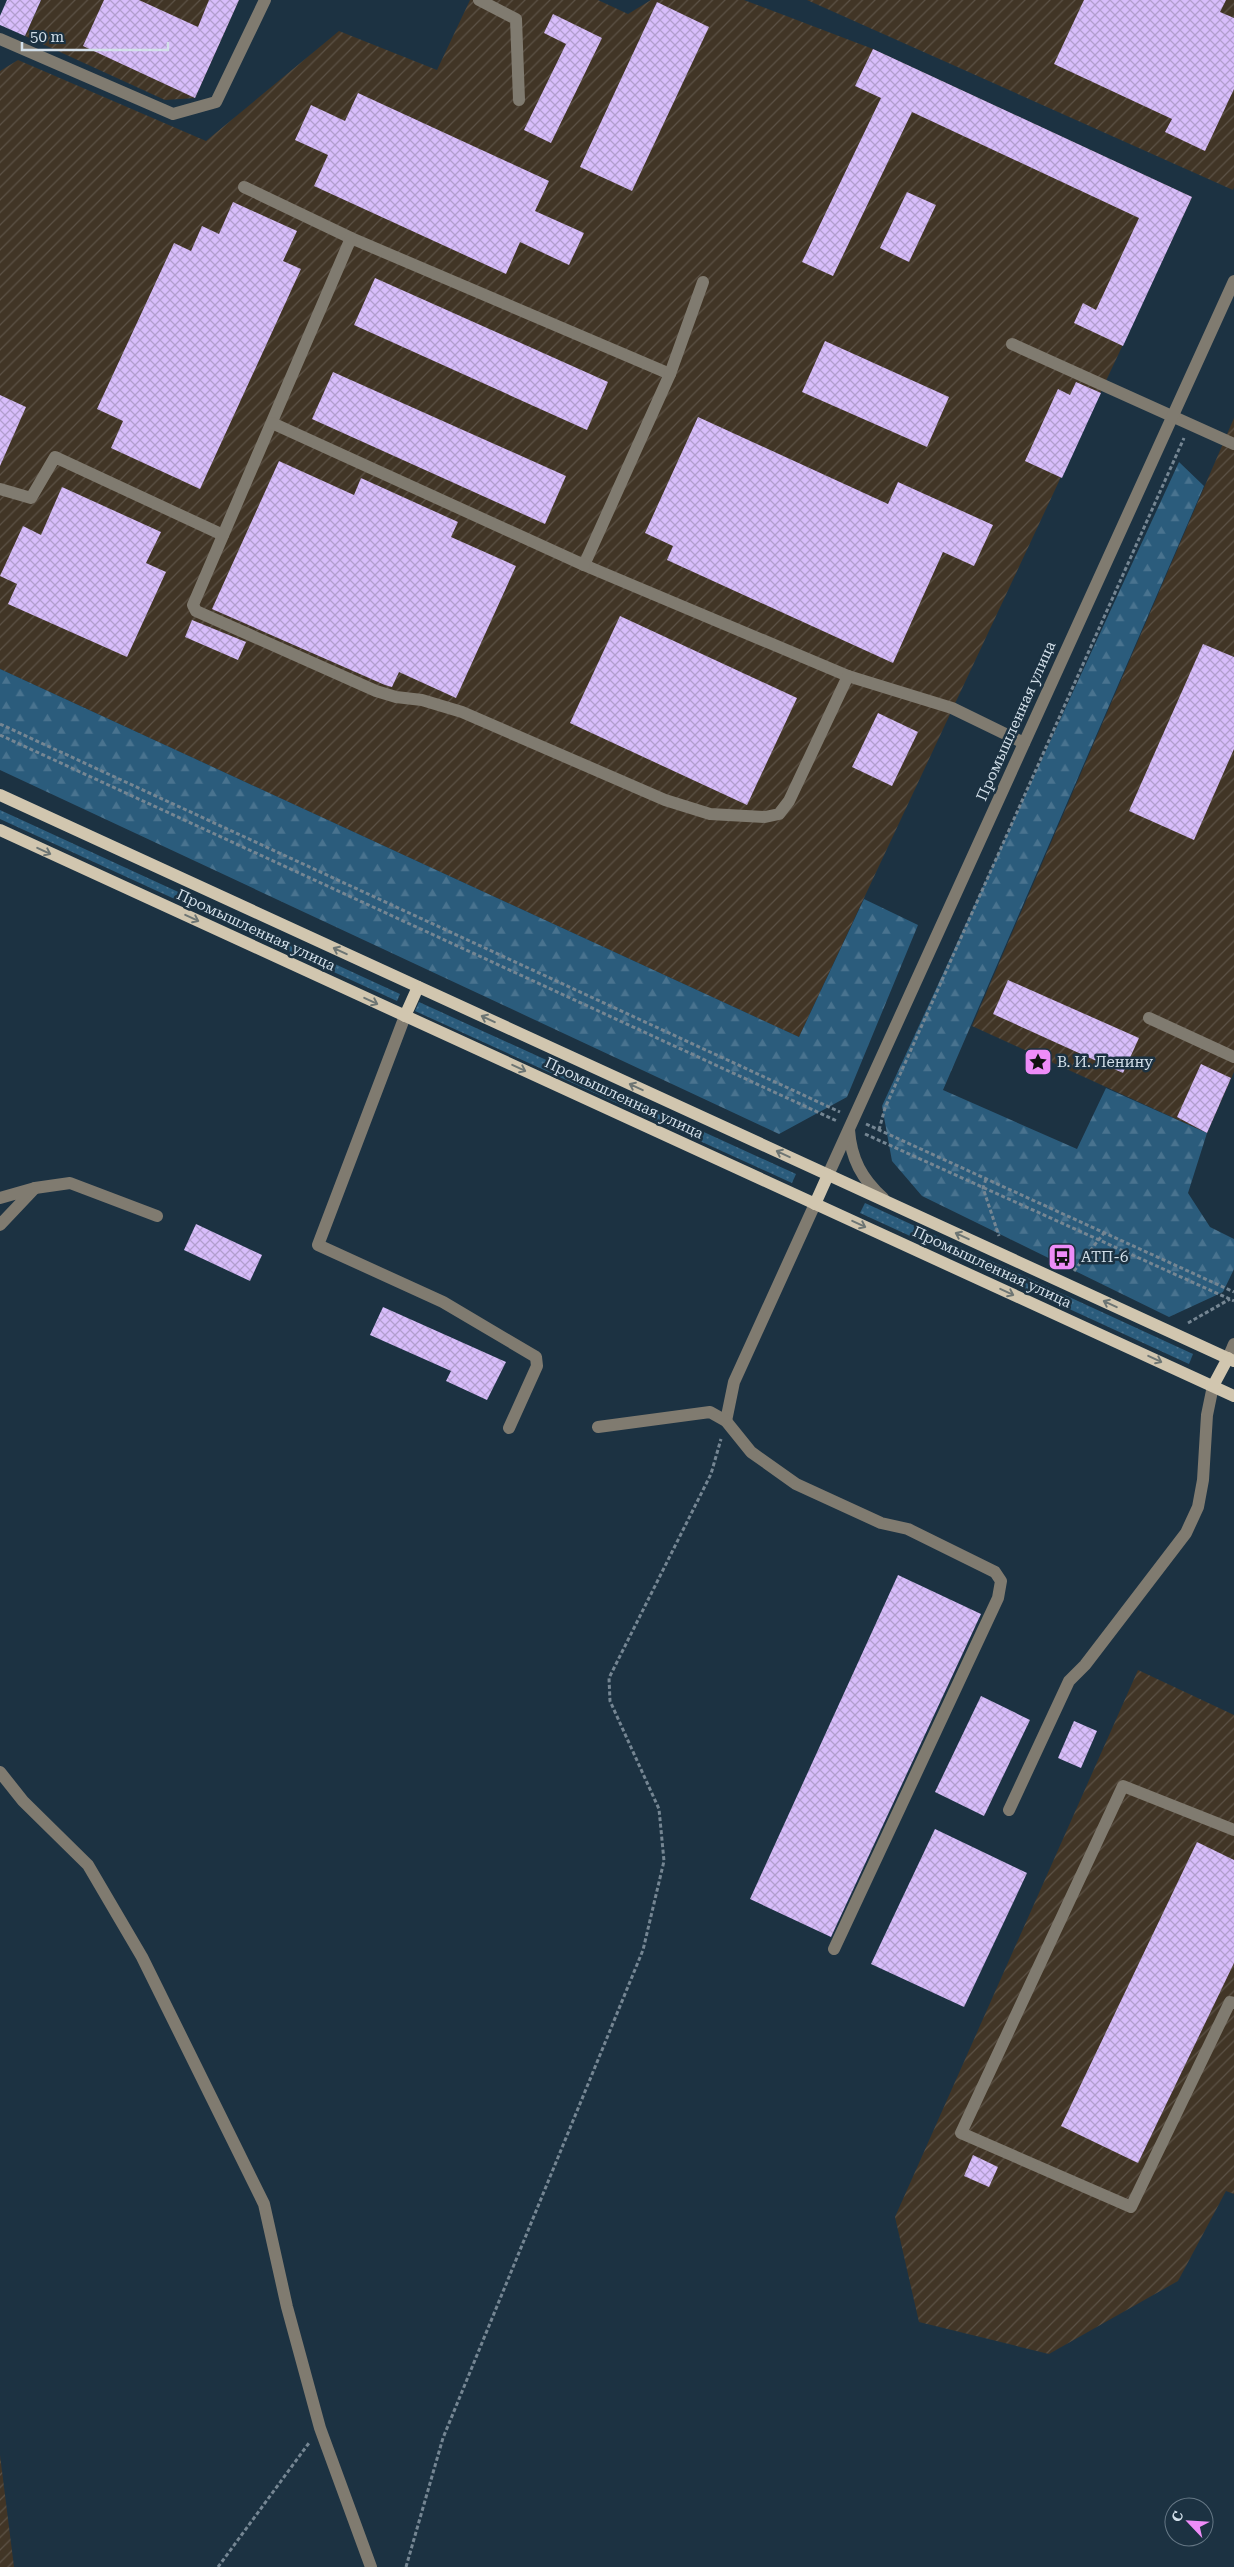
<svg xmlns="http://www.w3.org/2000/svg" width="1234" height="2567" viewBox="0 0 1234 2567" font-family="'Roboto Serif',serif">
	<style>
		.industrial { fill: url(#industrial-furrows) }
		.green { fill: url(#green-dots) }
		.forest { fill: url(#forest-firs) }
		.building { fill: url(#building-cross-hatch) }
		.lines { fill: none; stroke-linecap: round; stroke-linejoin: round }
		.path { stroke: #758693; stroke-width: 3; stroke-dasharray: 4 2.5; stroke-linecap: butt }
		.minor { stroke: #807b70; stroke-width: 12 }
		.major { stroke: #d1c6af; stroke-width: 12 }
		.oneway { stroke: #6d7573 }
		.labels { text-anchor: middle; stroke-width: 5; stroke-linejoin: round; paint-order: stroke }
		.street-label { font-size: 15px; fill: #d2dfe9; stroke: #1c3242 }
		.poi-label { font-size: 15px; fill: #d2dfe9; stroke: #1c3242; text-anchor: start }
	</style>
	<defs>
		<pattern id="industrial-furrows" width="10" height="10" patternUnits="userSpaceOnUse" patternTransform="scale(1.25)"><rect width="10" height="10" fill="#413526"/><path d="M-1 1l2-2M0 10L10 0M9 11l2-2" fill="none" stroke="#5c5246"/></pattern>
		<pattern id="green-dots" width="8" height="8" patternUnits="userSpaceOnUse" patternTransform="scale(1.25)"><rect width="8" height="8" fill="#2b5c7c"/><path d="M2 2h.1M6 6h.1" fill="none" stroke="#49738f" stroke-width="1.8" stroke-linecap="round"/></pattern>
		<pattern id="forest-firs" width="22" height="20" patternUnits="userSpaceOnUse" patternTransform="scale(1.25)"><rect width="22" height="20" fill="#2b5c7c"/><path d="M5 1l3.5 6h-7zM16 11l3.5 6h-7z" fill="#49738f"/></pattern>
		<pattern id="building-cross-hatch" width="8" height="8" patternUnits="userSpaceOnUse" patternTransform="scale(1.25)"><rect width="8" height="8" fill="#d8bdfb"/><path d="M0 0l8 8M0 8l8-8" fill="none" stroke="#b29ece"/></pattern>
	</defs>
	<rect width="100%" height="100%" fill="#1c3242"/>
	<g class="industrial">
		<path d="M41 0H239L195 98 165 100 25 36Z"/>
		<path d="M470 0H598L628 14 651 0H744L873 49 1192 197 799 1037 0 669V71L18 60 206 141 339 31 437 70Z"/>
		<path d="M807 0H1234V187L1233 190Z"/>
		<path d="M1234 418V1072L1207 1133 972 1026Z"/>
		<path d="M1138 1670 1234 1715V2194L1226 2191 1178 2281 1049 2354 919 2322 895 2217Z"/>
		<path d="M0 2455 14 2567H0Z"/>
	</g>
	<g class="green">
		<path d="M0 810 400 994 397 1001 0 819Z"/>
		<path d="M419 1002 796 1174 792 1183 415 1011Z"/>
		<path d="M865 1203 1193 1354 1189 1364 860 1213Z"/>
	</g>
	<g class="forest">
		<path d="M1179 462 1204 486 943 1090 1077 1149 1106 1088 1207 1133 1188 1193 1210 1227 1234 1239V1269L1223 1292 1169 1317 922 1196 892 1161 882 1106Z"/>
		<path d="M0 669 799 1037 864 899 918 925 847 1097 779 1134 0 770Z"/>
	</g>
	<g class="building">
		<path d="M7 0H41L25 36 0 25V16Z"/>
		<path d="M104 0H139L198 27 209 0H239L195 98 83 46Z"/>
		<path d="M1084 0H1226L1220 12 1234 18V89L1205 151 1165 132 1172 119 1054 64Z"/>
		<path d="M657 2 709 27 632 191 580 167Z"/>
		<path d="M553 14 602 38 551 143 524 130 566 44 544 33Z"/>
		<path d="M873 49 1192 197 1123 346 1074 323 1083 303 1096 310 1139 218 912 112 833 276 802 262 881 98 855 86Z"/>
		<path d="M358 93 549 181 535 211 584 233 569 265 520 242 506 274 314 186 328 155 295 140 311 105 345 121Z"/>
		<path d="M907 192 936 205 909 262 880 248Z"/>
		<path d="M233 202 297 231 283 261 301 269 200 489 111 448 123 421 97 409 174 243 191 251 202 226 219 234Z"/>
		<path d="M375 278 608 382 587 430 354 325Z"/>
		<path d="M825 341 949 397 927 447 802 392Z"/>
		<path d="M333 372 566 476 545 524 312 419Z"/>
		<path d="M1076 382 1101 393 1062 478 1025 461 1058 389 1070 395Z"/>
		<path d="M0 395 26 407 0 466Z"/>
		<path d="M698 417 888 504 898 482 993 525 974 566 943 552 893 663 667 560 673 546 645 533Z"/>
		<path d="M279 461 354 495 361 478 458 522 451 537 516 566 456 698 399 672 392 687 385 685 212 609Z"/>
		<path d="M62 487 161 532 146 563 166 572 127 657 8 604 17 584 0 576 23 526 41 535Z"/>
		<path d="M620 616 797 698 747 805 570 723Z"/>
		<path d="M192 620 246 642 238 660 185 637Z"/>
		<path d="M1203 644 1234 657V749L1194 840 1129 811Z"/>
		<path d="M878 713 918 732 892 786 852 767Z"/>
		<path d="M1008 980 1139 1038 1123 1073 993 1014Z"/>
		<path d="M1201 1064 1231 1078 1207 1133 1177 1117Z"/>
		<path d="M196 1224 262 1255 250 1281 184 1250Z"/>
		<path d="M383 1307 506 1362 487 1400 446 1381 451 1371 370 1335Z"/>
		<path d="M898 1575 981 1614 831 1937 750 1899Z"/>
		<path d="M981 1696 1030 1720 984 1816 935 1792Z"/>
		<path d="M1074 1721 1097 1731 1081 1768 1058 1758Z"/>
		<path d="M935 1829 1027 1873 964 2007 871 1964Z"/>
		<path d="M1197 1842 1234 1860V1963L1138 2163 1061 2126Z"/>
		<path d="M973 2155 998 2167 989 2187 964 2176Z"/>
	</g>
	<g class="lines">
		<g class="path">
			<path d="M0 724 840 1112"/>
			<path d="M0 735 837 1121"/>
			<path d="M866 1124 1234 1292"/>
			<path d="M879 1130 885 1108 1184 438"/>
			<path d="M865 1134 1234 1301"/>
			<path d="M986 1179 983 1188 999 1236"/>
			<path d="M1074 1271 1104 1233"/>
			<path d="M1188 1323 1230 1299"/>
			<path d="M218 2567 309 2443"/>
			<path d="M406 2567 443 2438 643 1950 664 1861 659 1809 610 1701 609 1678 711 1474 721 1439"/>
		</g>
		<g class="minor">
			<path d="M479 0 516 19 519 100"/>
			<path d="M0 39 173 114 216 102 265 0"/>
			<path d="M244 187 351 238 670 374 584 565 848 676 952 708 1024 743"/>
			<path d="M351 238 193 605 196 611 376 691 396 697 422 700 462 712 665 800 710 814 765 817 779 814 789 801 848 676"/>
			<path d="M1012 344 1234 444"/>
			<path d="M670 374 703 282"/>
			<path d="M272 423 584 565"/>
			<path d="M0 489 31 498 55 457 223 535"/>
			<path d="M405 1016 318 1245 443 1302 536 1357 537 1366 509 1428"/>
			<path d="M1149 1018 1234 1057"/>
			<path d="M849 1130C851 1159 862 1179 883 1198"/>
			<path d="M828 1175 1234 281"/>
			<path d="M35 1188 70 1183 157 1216"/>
			<path d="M0 1198 35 1188 0 1225"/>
			<path d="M1228 1358 1234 1344"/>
			<path d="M726 1421 734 1382 815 1204"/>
			<path d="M598 1427 710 1412 726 1421 751 1452 796 1484 881 1523 908 1529 995 1572 1001 1581 998 1598 834 1949"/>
			<path d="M0 1772 23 1801 88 1865 142 1957 264 2204 287 2307 320 2428 371 2567"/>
			<path d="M1009 1810 1069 1681 1085 1665 1186 1533 1198 1507 1203 1480 1207 1415 1213 1386"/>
			<path d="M1234 1830 1123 1786 961 2133 1131 2207 1230 2002 1234 2003"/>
		</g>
		<g class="major">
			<path d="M0 795 1234 1361"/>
			<path d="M0 830 1234 1396"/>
			<path d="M405 1016 418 987"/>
			<path d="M815 1204 828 1175"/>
			<path d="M1213 1386 1228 1358"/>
		</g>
	</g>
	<defs><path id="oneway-shaft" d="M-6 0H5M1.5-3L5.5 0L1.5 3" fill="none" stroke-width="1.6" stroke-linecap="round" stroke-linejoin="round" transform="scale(1.25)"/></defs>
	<g class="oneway">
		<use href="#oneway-shaft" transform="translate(44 851) rotate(25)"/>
		<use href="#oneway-shaft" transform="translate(192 918) rotate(25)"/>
		<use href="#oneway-shaft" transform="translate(340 951) rotate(-155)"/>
		<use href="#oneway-shaft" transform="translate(371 1001) rotate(25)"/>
		<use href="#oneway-shaft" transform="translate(488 1019) rotate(-155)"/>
		<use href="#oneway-shaft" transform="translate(519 1068) rotate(25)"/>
		<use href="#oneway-shaft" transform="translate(636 1087) rotate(-155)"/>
		<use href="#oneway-shaft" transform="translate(783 1154) rotate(-155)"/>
		<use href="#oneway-shaft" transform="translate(859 1224) rotate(25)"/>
		<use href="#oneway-shaft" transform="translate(962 1236) rotate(-155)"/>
		<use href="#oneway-shaft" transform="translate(1007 1292) rotate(25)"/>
		<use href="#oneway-shaft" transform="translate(1110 1304) rotate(-155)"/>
		<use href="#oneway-shaft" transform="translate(1155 1359) rotate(25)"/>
	</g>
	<defs>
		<symbol id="sight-square" viewBox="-11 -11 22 22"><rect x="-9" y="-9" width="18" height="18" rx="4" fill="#ee8cf8" stroke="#1c3242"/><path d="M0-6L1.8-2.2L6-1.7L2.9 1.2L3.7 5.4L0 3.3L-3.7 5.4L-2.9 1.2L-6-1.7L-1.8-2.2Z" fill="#111"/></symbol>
		<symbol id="bus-square" viewBox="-11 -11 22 22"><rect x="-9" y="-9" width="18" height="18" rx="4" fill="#ee8cf8" stroke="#1c3242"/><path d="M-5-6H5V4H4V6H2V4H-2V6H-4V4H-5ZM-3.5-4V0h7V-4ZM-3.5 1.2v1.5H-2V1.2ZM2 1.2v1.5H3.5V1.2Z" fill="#111"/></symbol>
	</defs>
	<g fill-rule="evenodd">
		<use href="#sight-square" x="1022" y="1046" width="32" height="32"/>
		<use href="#bus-square" x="1046" y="1241" width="32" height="32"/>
	</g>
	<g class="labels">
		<g class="street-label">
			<text transform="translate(1016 721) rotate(-66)" y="5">Промышленная улица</text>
			<text transform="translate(256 930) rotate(25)" y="5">Промышленная улица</text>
			<text transform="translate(624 1098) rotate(25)" y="5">Промышленная улица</text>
			<text transform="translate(992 1267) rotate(25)" y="5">Промышленная улица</text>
		</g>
		<g class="poi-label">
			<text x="1057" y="1067">В. И. Ленину</text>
			<text x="1081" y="1262">АТП-6</text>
		</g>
	</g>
	<g transform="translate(1189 2522) rotate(295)"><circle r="24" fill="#1c3242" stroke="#657785"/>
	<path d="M0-4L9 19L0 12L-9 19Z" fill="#ee8cf8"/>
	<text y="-8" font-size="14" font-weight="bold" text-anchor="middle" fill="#d2dfe9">С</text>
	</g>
	<path d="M22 42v8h146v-8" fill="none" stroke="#d2dfe9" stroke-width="2.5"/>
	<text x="30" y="42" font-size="15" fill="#d2dfe9" stroke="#1c3242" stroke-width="4" paint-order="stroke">50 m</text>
</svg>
